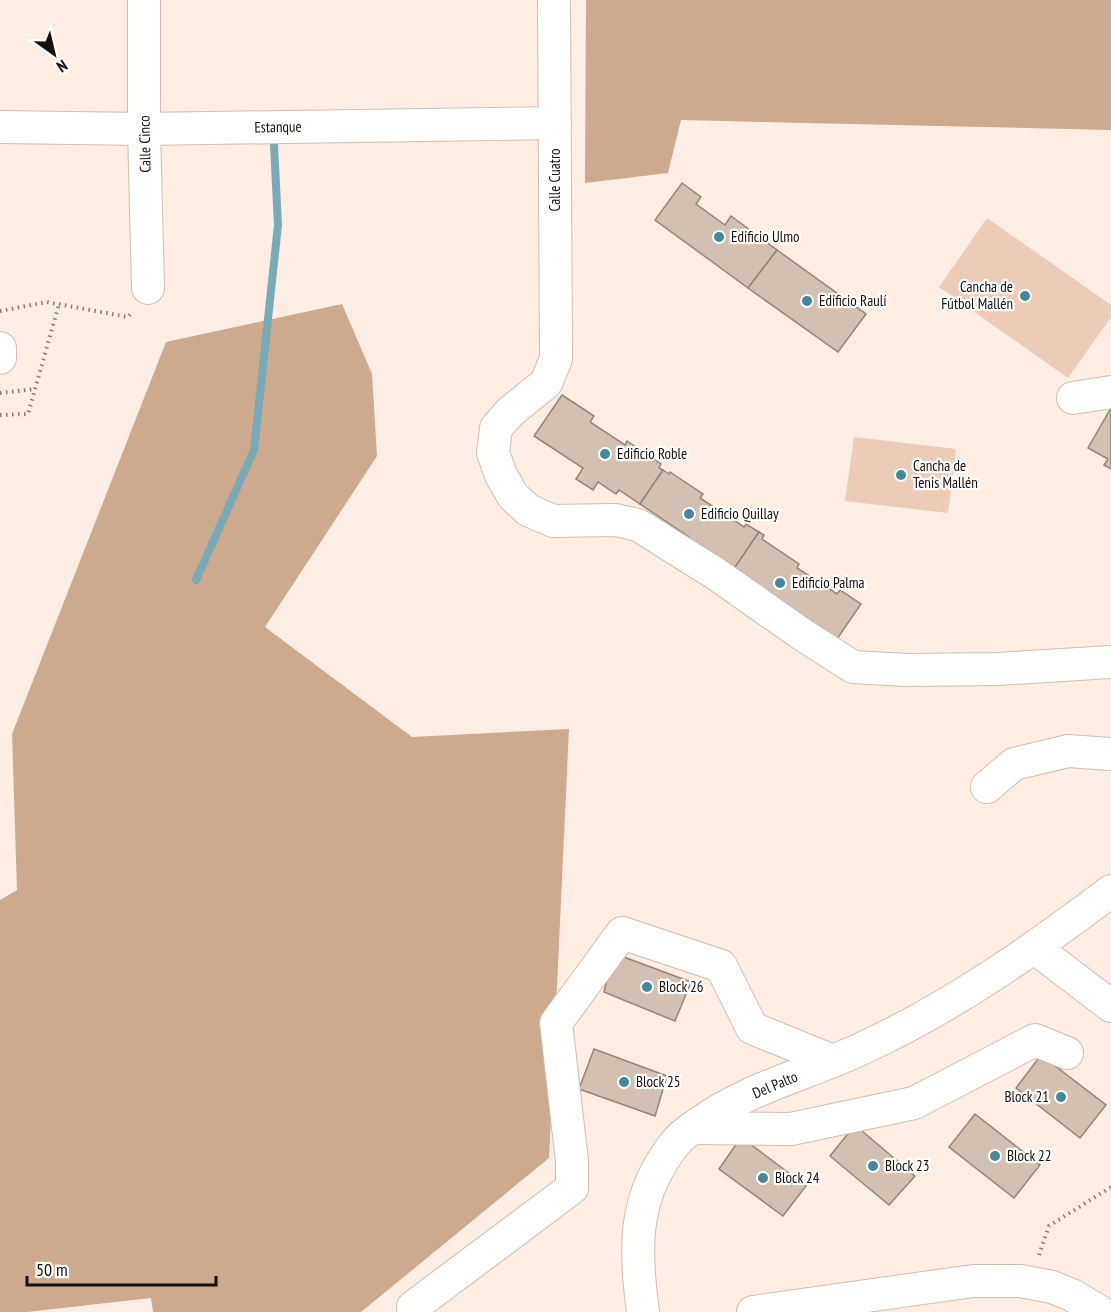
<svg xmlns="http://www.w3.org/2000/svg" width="1111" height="1312" viewBox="0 0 1111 1312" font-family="'PT Sans Narrow',sans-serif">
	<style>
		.green { fill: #ecccb6 }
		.forest { fill: #cda98e }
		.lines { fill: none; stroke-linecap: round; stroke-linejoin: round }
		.stream { stroke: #78aab7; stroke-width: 8 }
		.building { fill: #d2c0b3; stroke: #958377; stroke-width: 1.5 }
		.minor-casing { stroke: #cfbdb0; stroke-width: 34 }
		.path { stroke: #877b74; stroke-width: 4; stroke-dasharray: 1.5 4.5; stroke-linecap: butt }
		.minor { stroke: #fff; stroke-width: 32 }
		.poi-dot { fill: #458899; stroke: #fff; stroke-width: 2 }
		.labels { text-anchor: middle; stroke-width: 4.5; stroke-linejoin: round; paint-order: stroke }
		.street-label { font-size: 15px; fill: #160f0b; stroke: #fff }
		.poi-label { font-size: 15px; fill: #160f0b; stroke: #fff; text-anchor: start }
	</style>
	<rect width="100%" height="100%" fill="#fdede2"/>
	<g class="green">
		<path d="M987 218 1111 305V317L1068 378 939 287Z"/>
		<path d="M854 437 956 449 948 513 845 501Z"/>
	</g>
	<g class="forest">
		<path d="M586 0H1111V130L681 120 668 173 585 183Z"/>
		<path d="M342 304 372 374 377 456 265 627 412 737 569 729 549 1158 361 1312H153L151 1298 27 1312H0V900L17 890 12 734 166 342Z"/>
	</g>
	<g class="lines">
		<path class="stream" d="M196 580 254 450 278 225 274 145"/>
	</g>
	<g class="building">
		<path d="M682 183 701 197 696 204 725 225 731 216 777 250 748 288 655 220Z"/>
		<path d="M777 250 866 314 838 352 748 288Z"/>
		<path d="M562 395 594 416 590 422 625 445 627 441 661 464 659 468 663 470 640 504 619 490 616 494 598 482 593 490 576 479 583 468 534 436Z"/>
		<path d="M1111 408V469L1104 465 1108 459 1088 448Z"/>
		<path d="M663 470 669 474 670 472 703 494 700 498 744 527 746 524 759 532 729 576 683 545 689 537 640 504Z"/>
		<path d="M759 532 764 535 762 539 799 564 797 568 837 594 840 590 861 604 835 642 729 576Z"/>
		<path d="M613 953 691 982 675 1021 604 992Z"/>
		<path d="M594 1049 667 1076 655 1116 579 1089Z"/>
		<path d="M1041 1055 1106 1105 1080 1138 1016 1088Z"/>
		<path d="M975 1114 1040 1165 1014 1198 949 1147Z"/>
		<path d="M855 1125 915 1176 889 1205 830 1156Z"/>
		<path d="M741 1137 806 1186 783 1216 719 1169Z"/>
	</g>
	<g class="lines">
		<defs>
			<g id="minor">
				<path d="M144 0V129L148 288"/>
				<path d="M554 0 556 359 546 383 510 412 496 428 493 453 501 475 513 496 528 510 553 521 616 520 638 525 716 574 803 635 853 667 906 670 998 669 1111 662"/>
				<path d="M0 127 144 129 555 123"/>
				<path d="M0 348V358"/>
				<path d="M1073 398 1111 392"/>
				<path d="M987 787 1014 764 1068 751 1111 754"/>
				<path d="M1035 948 1111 1006"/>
				<path d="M692 1128 791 1129 914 1103 1035 1040 1067 1053"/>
				<path d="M413 1307 572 1188V1161L556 1023 622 933 721 966 752 1028 833 1061"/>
				<path d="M643 1312C634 1247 633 1194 677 1141 683 1134 691 1129 698 1124 747 1088 808 1074 863 1048 952 1007 1033 950 1111 891"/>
				<path d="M753 1312 973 1281H1021L1052 1287 1072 1295 1100 1312"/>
			</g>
		</defs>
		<use href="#minor" class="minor-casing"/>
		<g class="path">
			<path d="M0 311 47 302 128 317 133 311"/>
			<path d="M0 393 35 389"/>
			<path d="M0 415 28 414 59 304"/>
			<path d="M1039 1255 1049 1226 1111 1187"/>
		</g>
		<use href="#minor" class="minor"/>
	</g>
	<g class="poi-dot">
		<circle cx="719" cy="237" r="6"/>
		<circle cx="1025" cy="296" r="6"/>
		<circle cx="807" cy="301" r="6"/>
		<circle cx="605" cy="454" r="6"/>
		<circle cx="901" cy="475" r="6"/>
		<circle cx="689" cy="514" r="6"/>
		<circle cx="780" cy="583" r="6"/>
		<circle cx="647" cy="987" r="6"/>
		<circle cx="624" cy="1082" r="6"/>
		<circle cx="1061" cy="1097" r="6"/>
		<circle cx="995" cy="1156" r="6"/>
		<circle cx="873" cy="1166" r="6"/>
		<circle cx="763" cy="1178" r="6"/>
	</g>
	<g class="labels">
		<g class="street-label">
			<text transform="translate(278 127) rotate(-1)" y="5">Estanque</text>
			<text transform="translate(145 144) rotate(-91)" y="5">Calle Cinco</text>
			<text transform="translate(555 180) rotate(-90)" y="5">Calle Cuatro</text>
			<text transform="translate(775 1085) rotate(-23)" y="5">Del Palto</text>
		</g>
		<g class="poi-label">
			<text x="731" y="242">Edificio Ulmo</text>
			<text x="1013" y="292" text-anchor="end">Cancha de<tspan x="1013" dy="17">Fútbol Mallén</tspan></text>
			<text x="819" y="306">Edificio Raulí</text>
			<text x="617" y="459">Edificio Roble</text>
			<text x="913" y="471">Cancha de<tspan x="913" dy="17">Tenis Mallén</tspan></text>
			<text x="701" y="519">Edificio Quillay</text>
			<text x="792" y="588">Edificio Palma</text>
			<text x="659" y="992">Block 26</text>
			<text x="636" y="1087">Block 25</text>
			<text x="1049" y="1102" text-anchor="end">Block 21</text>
			<text x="1007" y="1161">Block 22</text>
			<text x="885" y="1171">Block 23</text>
			<text x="775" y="1183">Block 24</text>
		</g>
	</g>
	<g transform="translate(54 54) rotate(146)" stroke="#ffffff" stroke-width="4.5" paint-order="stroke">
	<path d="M0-4.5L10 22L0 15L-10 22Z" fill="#160f0b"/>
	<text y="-9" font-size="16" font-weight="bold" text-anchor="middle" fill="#160f0b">N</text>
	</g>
	<path d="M27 1276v9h189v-9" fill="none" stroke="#160f0b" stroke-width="3"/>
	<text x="36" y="1276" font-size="18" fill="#160f0b" stroke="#ffffff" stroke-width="4.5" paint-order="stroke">50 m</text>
</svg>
